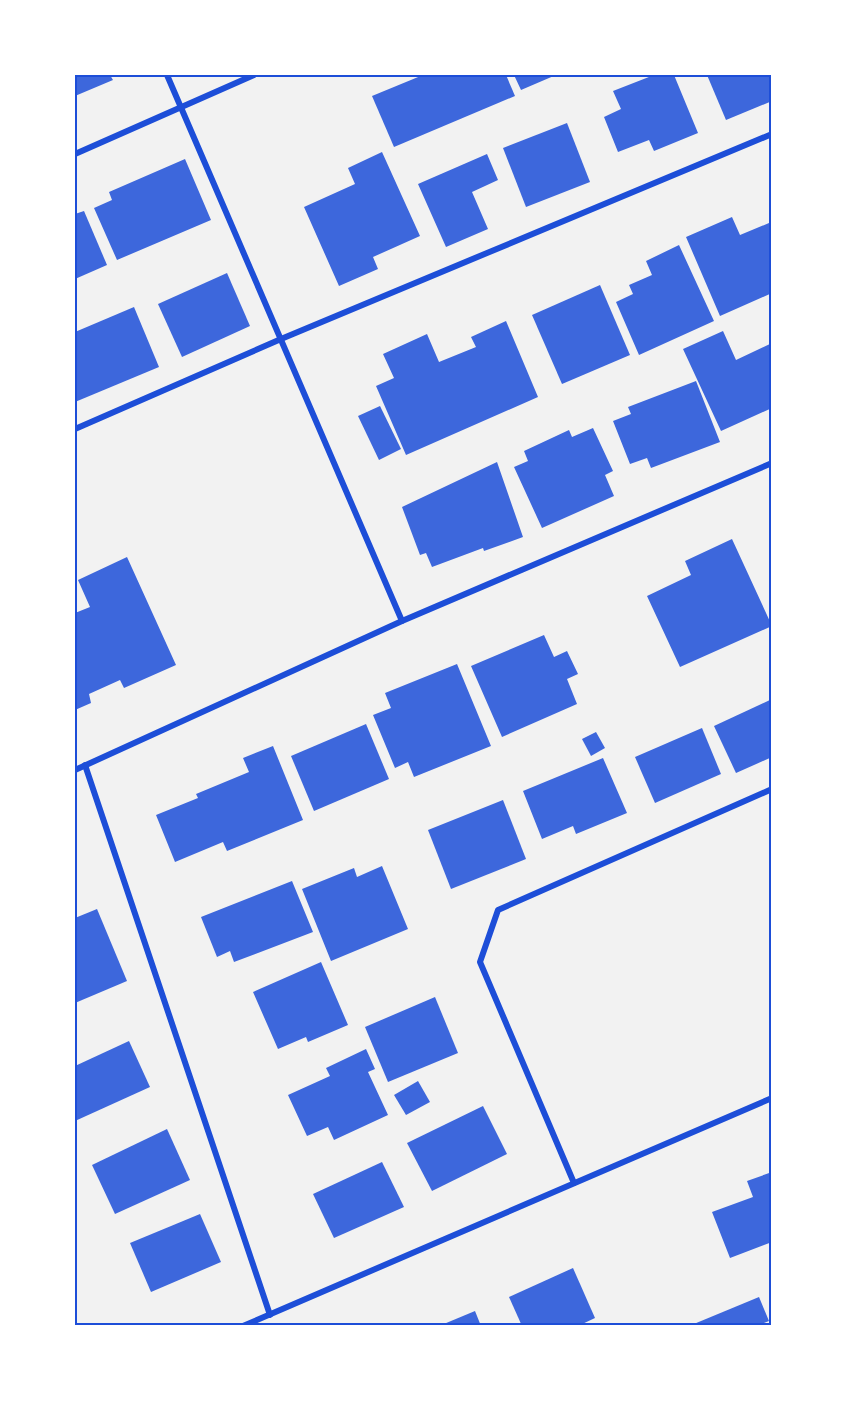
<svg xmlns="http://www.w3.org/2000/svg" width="847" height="1401" viewBox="0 0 847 1401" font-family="Georgia,serif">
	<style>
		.building { fill: #3d67dc }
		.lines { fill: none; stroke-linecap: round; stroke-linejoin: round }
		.minor { stroke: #1d4ed8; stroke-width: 6 }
		.neatline { fill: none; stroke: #1d4ed8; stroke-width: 2 }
	</style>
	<rect width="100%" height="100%" fill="#f2f2f2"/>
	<g class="building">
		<path d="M75 75H110L113 80 75 96Z"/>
		<path d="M423 75H506L515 96 394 147 372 96Z"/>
		<path d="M514 75H556L521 90Z"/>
		<path d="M654 75H674L698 133 654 151 649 140 618 152 604 117 621 109 613 91Z"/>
		<path d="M707 75H772V101L726 120Z"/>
		<path d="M567 123 590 182 526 207 503 148Z"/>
		<path d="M382 152 420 236 373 257 378 269 339 286 304 207 355 184 348 168Z"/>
		<path d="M487 154 498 180 472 192 488 229 446 247 418 184Z"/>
		<path d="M185 159 211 220 117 260 94 208 112 200 109 192Z"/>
		<path d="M84 211 107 265 75 279V214Z"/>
		<path d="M732 217 740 235 769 223 772 231V293L720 316 686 237Z"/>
		<path d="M679 245 714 321 639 355 616 302 633 294 629 285 652 275 646 261Z"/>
		<path d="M227 273 250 326 182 357 158 304Z"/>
		<path d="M600 285 630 355 562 384 532 315Z"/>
		<path d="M134 307 159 367 75 402V332Z"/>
		<path d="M506 321 538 397 406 455 376 386 394 378 383 354 427 334 439 362 476 347 471 337Z"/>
		<path d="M723 331 736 360 772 343V408L721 431 683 349Z"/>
		<path d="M696 381 720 442 651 468 647 458 630 464 613 421 631 414 628 407Z"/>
		<path d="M380 406 401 449 379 460 358 416Z"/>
		<path d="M593 428 613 471 605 475 614 496 542 528 514 467 528 461 524 451 569 430 572 437Z"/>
		<path d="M497 462 523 537 484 551 483 548 432 567 426 553 420 555 402 507Z"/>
		<path d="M732 539 772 626 680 667 647 596 691 575 685 561Z"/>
		<path d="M127 557 176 665 124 688 120 680 89 694 91 703 75 710V613L90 607 78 580Z"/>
		<path d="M544 635 554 657 567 651 578 674 567 679 577 704 502 737 471 666Z"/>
		<path d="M457 664 491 746 414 777 408 762 395 768 373 715 391 708 385 693Z"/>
		<path d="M772 699V757L736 773 714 726Z"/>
		<path d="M366 724 389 779 314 811 291 756Z"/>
		<path d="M702 728 721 774 655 803 635 757Z"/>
		<path d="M596 732 605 748 591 756 582 739Z"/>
		<path d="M273 746 303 820 227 851 223 842 175 862 156 815 198 798 196 794 249 772 243 758Z"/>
		<path d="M603 758 627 813 576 834 573 826 542 839 523 791Z"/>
		<path d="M503 800 526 859 451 889 428 830Z"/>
		<path d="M382 866 408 929 331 961 302 889 354 868 357 877Z"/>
		<path d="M292 881 313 932 234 962 230 951 217 957 201 917Z"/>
		<path d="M97 909 127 981 75 1003V918Z"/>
		<path d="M321 962 348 1025 308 1042 306 1037 278 1049 253 992Z"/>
		<path d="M435 997 458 1053 388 1082 365 1027Z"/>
		<path d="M129 1041 150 1087 75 1121V1066Z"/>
		<path d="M366 1049 375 1069 368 1072 388 1115 334 1140 328 1127 307 1136 288 1095 330 1076 326 1068Z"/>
		<path d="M418 1081 430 1102 406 1115 394 1095Z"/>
		<path d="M483 1106 507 1154 432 1191 407 1143Z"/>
		<path d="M167 1129 190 1180 115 1214 92 1165Z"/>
		<path d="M382 1162 404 1207 334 1238 313 1194Z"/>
		<path d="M772 1172V1242L730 1258 712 1212 753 1197 747 1181Z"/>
		<path d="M200 1214 221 1262 151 1292 130 1243Z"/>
		<path d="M573 1268 595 1318 578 1326H522L509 1297Z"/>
		<path d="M759 1297 769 1321 756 1326H689Z"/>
		<path d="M475 1311 481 1326H439Z"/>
	</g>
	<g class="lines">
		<g class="minor">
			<path d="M167 75 402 621"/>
			<path d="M75 154 254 75"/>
			<path d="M75 429 281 339 772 134"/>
			<path d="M85 765 270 1315"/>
			<path d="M75 770 402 621 772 463"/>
			<path d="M574 1183 480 962 498 910 772 789"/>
			<path d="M243 1326 772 1098"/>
		</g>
	</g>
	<rect width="847" height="1401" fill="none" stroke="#ffffff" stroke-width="153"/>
	<rect x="76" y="76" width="694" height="1248" class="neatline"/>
</svg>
